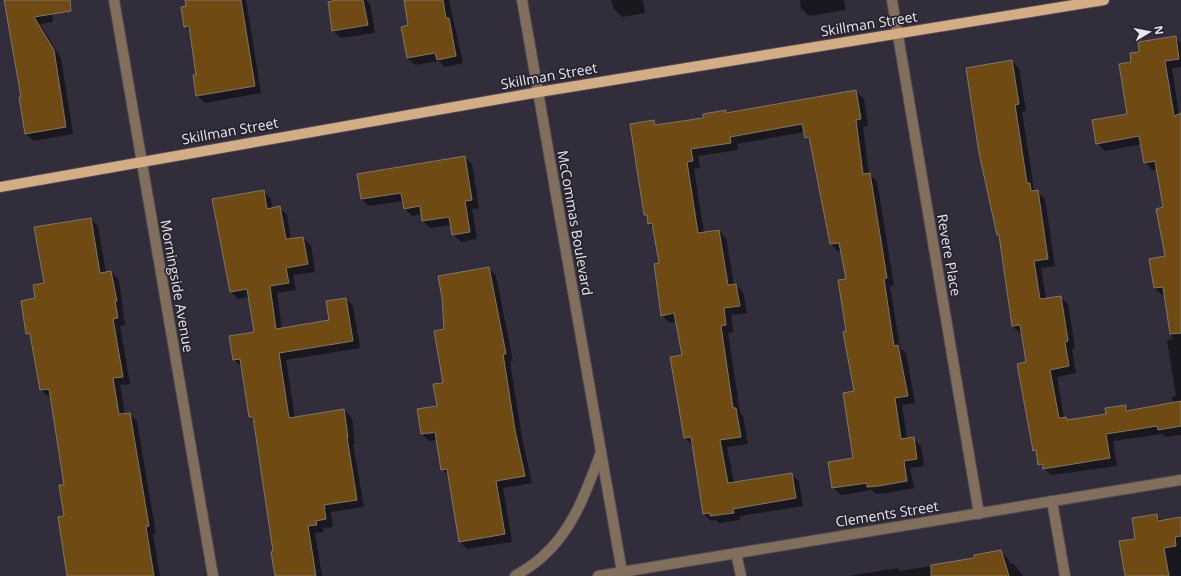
<svg xmlns="http://www.w3.org/2000/svg" width="1181" height="576" viewBox="0 0 1181 576" font-family="'Open Sans',sans-serif">
	<style>
		.shadow { fill: #0007; fill-rule: evenodd }
		.building { fill: #6f4b13; stroke: #7f7669 }
		.lines { fill: none; stroke-linecap: round; stroke-linejoin: round }
		.minor-casing { stroke: #4e4a57; stroke-width: 12 }
		.major-casing { stroke: #4e4a57; stroke-width: 12 }
		.minor { stroke: #826f5b; stroke-width: 10 }
		.major { stroke: #d4ad84; stroke-width: 10 }
		.labels { text-anchor: middle; stroke-width: 3.5; stroke-linejoin: round; paint-order: stroke }
		.street-label { font-size: 14px; fill: #e7e5ed; stroke: #27242f }
	</style>
	<rect width="100%" height="100%" fill="#312d3a"/>
	<g class="shadow">
		<path d="M6 0H51L53 22 40 24 61 58 73 134 34 141 26 134 22 98Z"/>
		<path d="M186 0H246L261 93 205 103 197 95 198 76 191 32 185 26 187 7Z"/>
		<path d="M344 0H366L370 4 375 33 341 38 333 31Z"/>
		<path d="M405 0H449L463 63 445 67 439 61 415 65 407 58 409 26Z"/>
		<path d="M611 0H643L645 13 622 17 614 9Z"/>
		<path d="M800 0H844L846 10 809 16 801 8Z"/>
		<path d="M1175 37 1181 43V67L1172 68 1179 115 1181 114V435L1166 437 1162 434 1113 441 1117 466 1051 475 1039 464 1037 454 1034 450 1028 363 1022 333H1020L1013 326 1000 237 998 235 1012 61 1019 69 1026 111 1022 112 1034 189 1045 199 1055 266 1041 268 1046 299 1060 297 1068 304 1075 348 1072 349 1076 373 1057 377 1064 419 1068 421 1107 415 1125 406 1130 411 1173 403 1172 397 1176 396 1167 340 1172 339 1165 295H1162L1154 288 1166 257 1164 208 1157 169 1152 170 1145 162 1142 144 1105 151 1097 143 1128 115 1133 63 1141 53Z"/>
		<path d="M856 91 864 99 868 126 863 127 869 174 877 181 894 286H890L900 348 906 353 915 403 902 405 907 439 913 438 921 446 924 466 910 468 914 488 887 493 876 494 872 490 841 495 833 488 854 459 855 392 848 332 847 280 842 251H838L831 244 812 143 806 137 805 132 737 144 738 150 698 156 700 168 694 169 704 233 719 231 726 238 734 285H736L743 292 747 313 731 315 733 332 728 333 740 412 743 416 748 444 727 447 734 483 791 474 799 481 803 506 740 516V520L719 523 716 520 711 521 704 514 692 445 685 437 683 356 677 321 669 323 662 315 660 264 654 229 649 224 648 218 645 215 653 121 658 126 704 119 725 111 728 114Z"/>
		<path d="M464 157 472 164 479 208 472 209 477 239 461 242 453 234 452 225 430 228 423 221 422 214 412 216 404 208 403 201 369 206 361 199 358 175Z"/>
		<path d="M263 191 271 199 273 209 280 208 287 215 291 240 303 238 311 245 315 272 293 275 296 290 277 293 282 329 331 321 346 299 353 306 360 348 286 360 295 418 344 410 352 418 355 444H353L364 507 331 512 333 527 323 528 324 532 315 533 322 576H277L254 421 250 417 242 367 234 360 255 333 249 297 238 299 231 292Z"/>
		<path d="M91 219 98 226 106 273 111 272 119 280 125 325 120 326 130 384 120 385 125 414H129L137 421 156 534H153L160 576H68L65 486 52 397H49L41 390 32 339 27 334 37 299Z"/>
		<path d="M489 268 496 276 513 361H510L522 438 532 483 503 488 512 542 467 549 460 541 449 476 442 469 437 440 429 441 422 434 418 410 438 407 444 383 445 330ZM440 430V432L427 435V433Z"/>
		<path d="M1156 515 1162 521 1181 518V576H1139L1136 539Z"/>
		<path d="M1000 551 1008 559 1010 564 1013 563 1023 576H849L897 568 900 571 975 559Z"/>
	</g>
	<g class="building">
		<path d="M4 0H70L71 11 34 17 54 50 66 127 25 134 19 97H21Z"/>
		<path d="M185 0H241L255 86 196 96 193 75H196L189 26 184 27 181 7 186 6Z"/>
		<path d="M337 0H363L368 25 332 31 328 2Z"/>
		<path d="M404 0H443L446 18H449L456 56 437 60 435 53 407 58 401 27 408 25Z"/>
		<path d="M1176 36 1179 59 1165 61 1174 116 1181 113V333L1170 334 1163 287 1154 288 1149 259 1165 256 1156 209 1163 207 1155 161 1144 163 1139 136 1096 144 1092 120 1127 114 1119 64 1131 62 1130 53 1139 52 1138 42Z"/>
		<path d="M1012 60 1019 104 1015 105 1027 183H1030L1031 191 1038 190 1048 259 1034 261 1040 299 1061 296 1068 341 1065 342 1069 366 1050 370 1059 418 1066 417 1067 420 1106 414 1105 408 1126 405V411L1181 401V426L1158 430 1157 426 1106 434 1110 458 1043 469 1042 464 1038 465 1036 450 1033 451 1017 364 1026 362 1020 325 1012 326 999 235H997L979 153 966 68Z"/>
		<path d="M856 90 861 119 856 120 863 174 870 173 887 278 884 279 894 346 898 345 908 396 895 398 901 439 914 437 917 459 904 461 907 481 879 486 867 487V483L832 488 828 462 853 458 843 393 854 391 843 332 846 331 838 280 846 279 839 243 830 244 809 137 805 138 802 124 730 137 731 143 691 149 693 161 687 162 698 233 719 230 728 285 736 284 740 306 724 308 726 325 721 326 733 408H736L741 437 720 440 728 483 792 473 796 498 733 509 734 513 710 516V513L703 514 691 437 684 438 670 357 682 355 674 313 661 316 654 264 659 263 652 223 648 224 647 215H644L630 124 654 120 655 125 703 118V114L726 110V113Z"/>
		<path d="M465 156 472 200 465 201 470 232 452 235 449 217 422 221 420 206 404 209 401 193 361 199 357 174Z"/>
		<path d="M264 190 267 209 280 206 286 239 303 237 308 264 286 268 289 283 270 286 276 329 329 320 326 301 346 298 353 341 279 353 289 418 344 409 348 437H347L357 500 324 505 326 519 316 521 317 525 308 526 316 576H275L271 552 273 551 253 417H249L240 359 233 360 229 336 254 332 247 289 230 292 212 199Z"/>
		<path d="M91 218 100 273 111 271 117 301H115L118 318 113 319 123 377 113 378 119 414 130 413 149 526 146 527 154 576H67L58 517 64 516 59 485H64L49 389 40 390 30 334H26L21 301 35 298 33 285 44 283 34 227Z"/>
		<path d="M489 267 506 354H503L515 430 525 476 496 481 505 534 459 542 447 469 441 470 435 432 421 434 417 409 437 406 433 384 443 383 434 331 444 329 442 298 438 276Z"/>
		<path d="M1157 514 1158 521 1181 517V536L1175 537 1176 546 1164 548 1169 576H1125L1119 541 1135 539 1132 518Z"/>
		<path d="M1001 550 1009 576H931V565L974 558V555Z"/>
	</g>
	<g class="lines">
		<defs>
			<g id="minor">
				<path d="M114 0 213 576"/>
				<path d="M522 0 622 572"/>
				<path d="M892 0 979 514"/>
				<path d="M1052 501 1065 576"/>
				<path d="M736 553 741 576"/>
				<path d="M515 576C525 570 535 564 543 556 574 529 587 489 601 452"/>
				<path d="M598 576 1181 480"/>
			</g>
			<path id="major" d="M0 187 539 92 1104 0"/>
		</defs>
		<use href="#minor" class="minor-casing"/>
		<use href="#major" class="major-casing"/>
		<use href="#minor" class="minor"/>
		<use href="#major" class="major"/>
	</g>
	<g class="labels">
		<g class="street-label">
			<text transform="translate(869 24) rotate(-9)" y="5">Skillman Street</text>
			<text transform="translate(549 76) rotate(-10)" y="5">Skillman Street</text>
			<text transform="translate(230 131) rotate(-10)" y="5">Skillman Street</text>
			<text transform="translate(575 223) rotate(80)" y="5">McCommas Boulevard</text>
			<text transform="translate(949 255) rotate(80)" y="5">Revere Place</text>
			<text transform="translate(177 286) rotate(80)" y="5">Morningside Avenue</text>
			<text transform="translate(887 514) rotate(-9)" y="5">Clements Street</text>
		</g>
	</g>
	<g transform="translate(1149 32) rotate(80)" stroke="#27242f" stroke-width="3" paint-order="stroke">
	<path d="M0-3L7 15L0 10L-7 15Z" fill="#e7e5ed"/>
	<text y="-6" font-size="11" font-weight="bold" text-anchor="middle" fill="#e7e5ed">N</text>
	</g>
</svg>
